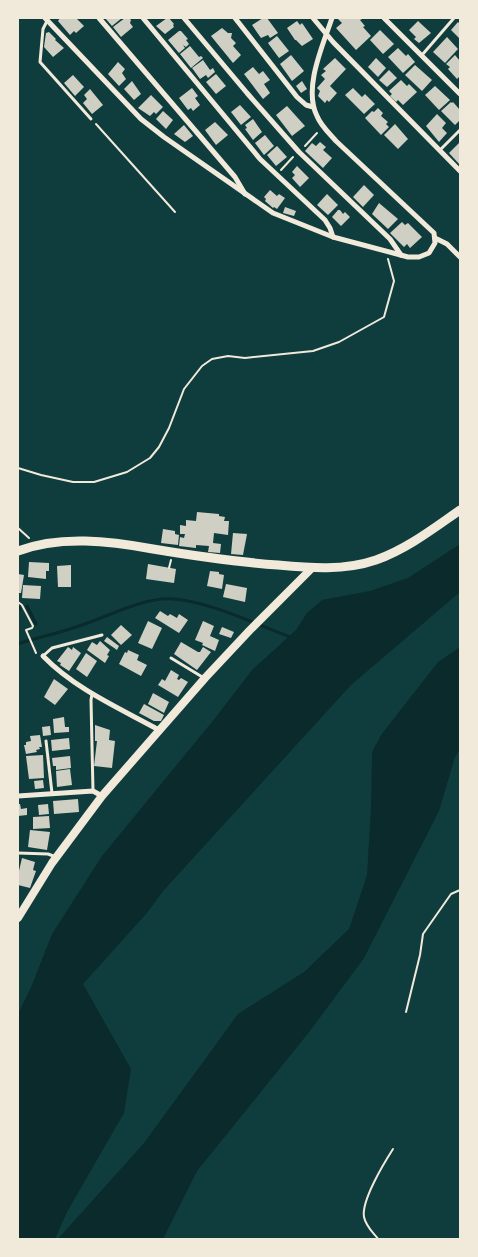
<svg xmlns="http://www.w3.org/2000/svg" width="478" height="1257" viewBox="0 0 478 1257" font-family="'PT Serif',serif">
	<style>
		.water { fill: #0a2a2b }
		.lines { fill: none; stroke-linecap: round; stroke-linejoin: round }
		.stream { stroke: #0a2a2b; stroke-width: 3 }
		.building { fill: #cfcfc3 }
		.path { stroke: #f1e9da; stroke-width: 2 }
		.service { stroke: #f1e9da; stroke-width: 3 }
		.minor { stroke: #f1e9da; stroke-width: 5 }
		.tertiary { stroke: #f1e9da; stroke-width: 8 }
		.secondary { stroke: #f1e9da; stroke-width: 9 }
	</style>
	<rect width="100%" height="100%" fill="#0f3d3e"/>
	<g class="water">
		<path d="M460 544V592L351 685 164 890 146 914 83 984 131 1069 124 1113 67 1212 55 1239H18V1014L32 985 52 934 102 856 216 717 252 670 296 630 307 613 322 600 370 591 408 578Z"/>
		<path d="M460 647V749L455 757 439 811 364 958 310 1031 197 1171 163 1239H58L144 1143 238 1014 304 972 349 929 367 875 371 808 372 752 381 735 438 662Z"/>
	</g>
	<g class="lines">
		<g class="stream">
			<path d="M18 606 20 609"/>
			<path d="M27 606 36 624"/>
			<path d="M18 644C37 637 57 634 76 627 106 618 144 596 174 599 210 602 256 624 290 637"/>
		</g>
	</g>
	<g class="building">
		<path d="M60 18H76L84 26 76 33 74 31 70 35 58 21Z"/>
		<path d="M105 18H122L112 26Z"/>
		<path d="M125 18H129L131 20 130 23 133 27 121 37 113 27Z"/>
		<path d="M167 18 168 19 169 18 174 24 173 25 174 27 165 34 156 26Z"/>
		<path d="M263 18H267L278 33 270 38 268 35 261 38 252 25Z"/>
		<path d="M340 18H361L362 19 360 20 365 26 363 27 371 36 356 50 336 28 342 23 338 19Z"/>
		<path d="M297 21 300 25 302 23 313 39 302 46 296 40H295L287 28Z"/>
		<path d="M418 21 431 33 419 43 414 39 416 37 409 30Z"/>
		<path d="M458 22 460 24V39L451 30Z"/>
		<path d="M222 28 228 33H232L231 38 236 43 233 46 241 55 233 63 211 36Z"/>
		<path d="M380 30 394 44 383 54 370 40Z"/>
		<path d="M179 31H181L188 39 186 40 189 44 186 47 183 45 185 48 179 53 168 40Z"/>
		<path d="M49 32 56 39 55 40 64 48 53 57 44 47 46 33Z"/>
		<path d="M277 36 289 51 279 58 268 43Z"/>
		<path d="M447 37 458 49 445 63 433 52Z"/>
		<path d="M190 46 199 57 201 56 203 58 191 68 180 54Z"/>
		<path d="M398 48 406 56 408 54 415 62 403 73 388 57Z"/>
		<path d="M291 55 304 71 292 81 280 64Z"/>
		<path d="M455 55 460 61V76L457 79 448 69 450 67 446 64Z"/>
		<path d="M335 58 346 69 330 86 337 93 329 102 327 100 325 103 318 96 320 91 317 88 325 79 321 75 326 71 323 69Z"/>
		<path d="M376 58 386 68 378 77 368 67Z"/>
		<path d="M203 60 210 70 213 68 215 72 208 78 206 75 200 79 192 68Z"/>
		<path d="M118 62 125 69 122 73 126 79 119 86 108 74Z"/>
		<path d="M415 65 432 80 422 91 405 75Z"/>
		<path d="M253 67 259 74 263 71 270 80 264 84 270 93 263 99 244 74Z"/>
		<path d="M389 70 397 78 387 87 379 80Z"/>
		<path d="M216 74 226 86 216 94 206 82Z"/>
		<path d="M73 75 84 87 75 96 64 83Z"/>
		<path d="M401 80 407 86 409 84 417 92 403 105 398 100 396 102 390 96 392 94 389 91Z"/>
		<path d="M132 81 141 94 134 100 124 89Z"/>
		<path d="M302 81 307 89 301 93 296 86Z"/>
		<path d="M435 86 450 100 439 110 425 95Z"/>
		<path d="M192 88 198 96 195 98 200 105 193 111 191 108 188 110 179 98Z"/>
		<path d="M353 88 362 97 365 94 375 104 364 114 345 95Z"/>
		<path d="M90 89 103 105 92 114 83 103 87 99 84 95Z"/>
		<path d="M151 95 163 107 156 114 154 112 150 116 138 108Z"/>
		<path d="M451 102 452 103 453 102 460 110V120L455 125 441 111Z"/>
		<path d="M240 105 251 117 241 125 231 112Z"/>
		<path d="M287 106 305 126 292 136 276 115Z"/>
		<path d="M378 108 383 113 381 116 388 122 386 124 389 127 381 135 365 118 372 111 374 112Z"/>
		<path d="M163 111 173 120 166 129 156 119Z"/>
		<path d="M437 114 446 123 442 128 447 133 439 142 426 126Z"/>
		<path d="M253 119 262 132 253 140 245 129 247 128 245 125Z"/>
		<path d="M215 122 228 135 216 145 205 130Z"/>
		<path d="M395 124 408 139 398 149 384 135Z"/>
		<path d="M184 125 193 136 185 142 174 134Z"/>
		<path d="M265 135 274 146 264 155 255 143Z"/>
		<path d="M320 142 326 147 323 150 332 158 323 168 305 151 312 143 316 146Z"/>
		<path d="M460 142V165L449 153Z"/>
		<path d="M277 146 287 157 276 166 267 155Z"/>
		<path d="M297 166 309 178 300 187 292 178 295 175 292 172Z"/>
		<path d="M364 185 374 195 363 207 353 197Z"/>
		<path d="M270 190 277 196 279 194 285 198 277 209 274 207 273 208 265 201 266 199 264 197Z"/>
		<path d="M327 194 338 205 328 215 317 205Z"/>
		<path d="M379 203 398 219 388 229 372 214Z"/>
		<path d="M285 207 296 211 294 216 283 213Z"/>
		<path d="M338 210H340L343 214 345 212 350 217 341 226 332 217Z"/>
		<path d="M402 222 405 225 408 223 422 237 410 248 407 244 404 247 390 233Z"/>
		<path d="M197 512 219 514V516L225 517 224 521H229L228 535 214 533 213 543 221 544 220 553 208 552 209 546 196 545V548L179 546 180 537 184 538 185 534H180V525L186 526V520L196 521Z"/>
		<path d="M163 529 175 531V534L179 535 178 545 161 543Z"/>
		<path d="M233 533 247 534 243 555 231 554Z"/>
		<path d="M29 562 49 563V571H46V579L28 577Z"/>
		<path d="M148 564 176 569 174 583 146 579Z"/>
		<path d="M71 565V587H58L57 566Z"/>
		<path d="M210 571 219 572V574L224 575 222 589 207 586Z"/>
		<path d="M18 574 24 575 21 593H18Z"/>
		<path d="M226 584 247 588 245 602 223 597Z"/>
		<path d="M23 585 41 586 40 599 22 598Z"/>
		<path d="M160 611 168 616 170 614 177 618 179 614 188 620 179 633 155 618Z"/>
		<path d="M148 621 162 628 152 649 138 643Z"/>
		<path d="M203 621 214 626 210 636 219 640 215 651 202 645 203 643 195 640Z"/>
		<path d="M121 625 132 635 121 645 111 635Z"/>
		<path d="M222 627 234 632 231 638 219 634Z"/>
		<path d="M107 637 119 646 117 650 104 641Z"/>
		<path d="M100 641 110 650 107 655 109 656 105 663 87 650 92 642 97 645Z"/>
		<path d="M181 642 198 652H200L203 647 211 652 197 670 174 654Z"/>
		<path d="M68 647 72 650 73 647 81 653 69 671 60 665 61 663 57 661Z"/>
		<path d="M128 650 139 655 137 660 147 665 141 676 119 664 125 652 127 653Z"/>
		<path d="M86 653 97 661 87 677 76 669Z"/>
		<path d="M171 670 179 675 177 679 179 680 181 678 188 682 178 697 158 685 162 679 165 681Z"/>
		<path d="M54 679 68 689 55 705 44 697Z"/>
		<path d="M153 693 169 702 164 713 148 704Z"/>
		<path d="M144 704 164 715 161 721H154L139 713Z"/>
		<path d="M64 717 65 727H69V732L54 733 53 719Z"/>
		<path d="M95 725 110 730 109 740 115 741 112 768 94 766 97 741H95Z"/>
		<path d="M50 726 51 735 43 736 42 727Z"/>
		<path d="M40 735 42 747H39L40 749 36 750 37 752 26 754 24 745H26V742L31 741 30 736Z"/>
		<path d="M69 738 70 749 52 751 51 740Z"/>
		<path d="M43 755 44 778 29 779 26 756Z"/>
		<path d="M70 756 71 768 56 770V766H53L52 758Z"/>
		<path d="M70 769 72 785 57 787 56 771Z"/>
		<path d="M43 780 44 788 35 789 34 781Z"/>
		<path d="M78 799 79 812 54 814 53 801Z"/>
		<path d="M18 804H20L21 809 27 808V815L18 816Z"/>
		<path d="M48 804 49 814 39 815 38 805Z"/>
		<path d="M49 816 50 828 33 829V817Z"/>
		<path d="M30 830 50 832 47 850 28 847Z"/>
		<path d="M22 858 35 862 33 870 36 871 30 888 18 885V875Z"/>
	</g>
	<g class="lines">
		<g class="path">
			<path d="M96 124 175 212"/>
			<path d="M305 146 317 133"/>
			<path d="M281 170 293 157"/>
			<path d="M18 468 41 475 73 482H94L127 472 150 458 159 447 169 428 184 389 202 366 212 359 228 356 245 358 313 351 339 342 384 317 394 281 388 259"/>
			<path d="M18 528 29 538"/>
			<path d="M169 568 171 560"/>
			<path d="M18 602 22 605 33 626 32 628 26 630 36 653"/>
			<path d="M406 1012 420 955 423 934 451 894 460 890"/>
			<path d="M379 1240C373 1232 366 1227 364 1217 361 1201 384 1163 393 1149"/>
		</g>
		<g class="service">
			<path d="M47 21 43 29 40 62 91 119"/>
			<path d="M422 55 454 18"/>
			<path d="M440 150 460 130"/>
			<path d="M43 656 52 648 102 635"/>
			<path d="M171 658 204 678"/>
			<path d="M92 694 91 700 93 791"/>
			<path d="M46 741 52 793"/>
			<path d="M18 853 48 854 56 857"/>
		</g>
		<g class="minor">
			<path d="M45 18 141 119 164 137 273 213 333 237 408 257H419L429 253 435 243 434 233 336 141C329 133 321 126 317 116 303 88 323 45 332 18"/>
			<path d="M99 18 235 177 245 194"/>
			<path d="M143 18 260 159 325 220 330 228 333 237"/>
			<path d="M184 18 247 93 299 152 390 239 401 255"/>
			<path d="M235 18 297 97 306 105 313 107"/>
			<path d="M313 18 333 42 460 171"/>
			<path d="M384 18 460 94"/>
			<path d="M435 238 447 244 460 257"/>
			<path d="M43 656C75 689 119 708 159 730"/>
			<path d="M18 796 93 791 102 796"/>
		</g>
		<path class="tertiary" d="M18 918 52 863 102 796 205 678 250 630 312 568"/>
		<path class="secondary" d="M18 551C60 535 110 541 153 549 195 556 236 562 278 565 310 568 344 571 376 560 407 549 434 528 460 510"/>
	</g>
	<rect width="478" height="1257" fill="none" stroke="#f1e9da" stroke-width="38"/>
</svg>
